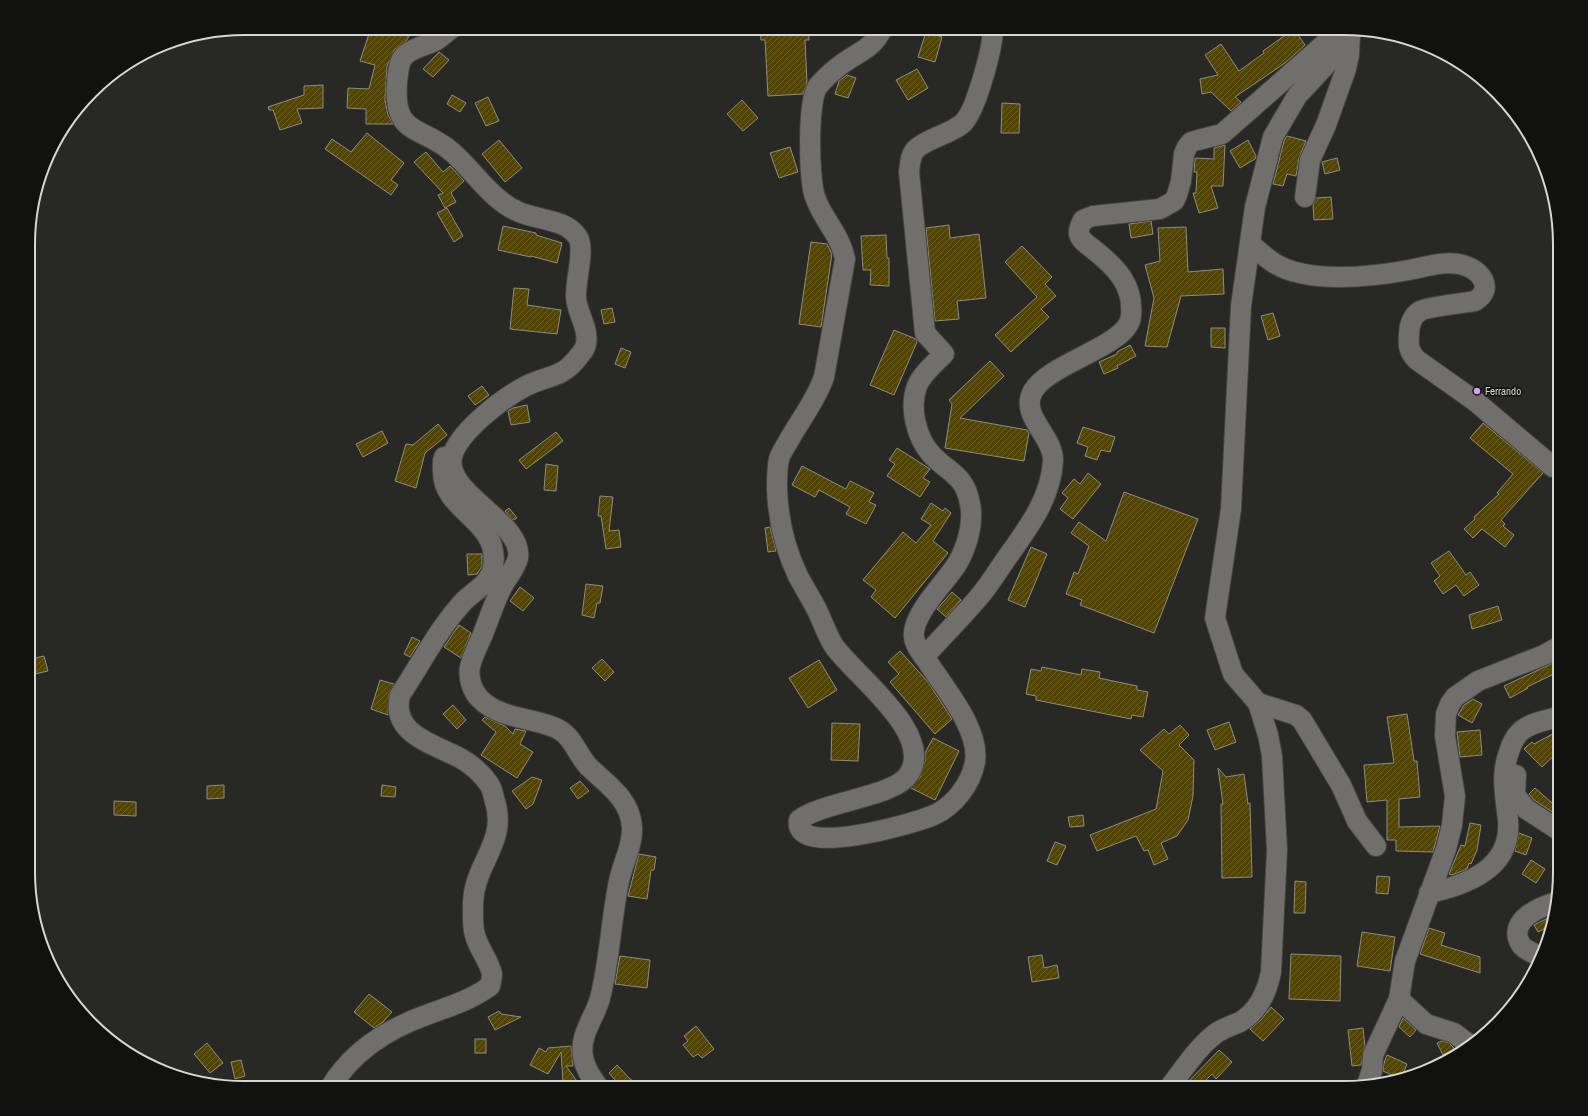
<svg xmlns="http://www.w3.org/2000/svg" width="1588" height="1116" viewBox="0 0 1588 1116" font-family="'Archivo Narrow',sans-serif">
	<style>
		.building { fill: url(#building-hatch); stroke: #8c8b88 }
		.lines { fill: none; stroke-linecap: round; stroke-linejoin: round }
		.minor-casing { stroke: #444441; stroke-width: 22 }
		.minor { stroke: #706f6c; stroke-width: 20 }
		.poi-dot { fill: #dc99f5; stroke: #11110f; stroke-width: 1.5 }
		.labels { text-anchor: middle; stroke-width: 3; stroke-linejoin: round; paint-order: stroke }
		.poi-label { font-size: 11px; fill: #d6d6d4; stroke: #11110f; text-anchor: start }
		.rim { fill: none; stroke: #d6d6d4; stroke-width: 2 }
	</style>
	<defs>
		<pattern id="building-hatch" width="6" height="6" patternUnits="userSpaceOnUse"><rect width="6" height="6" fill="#534500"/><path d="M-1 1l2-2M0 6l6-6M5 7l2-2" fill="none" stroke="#6b5f24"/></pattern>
	</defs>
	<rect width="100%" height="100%" fill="#282825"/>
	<g class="building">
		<path d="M371 28H406L412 32 406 41 395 49 387 66 385 100 388 115 393 124H366V109L347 108 348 88 369 89 375 65 360 61Z"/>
		<path d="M760 28H809V40H805L807 83 803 94 768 96 765 40H761Z"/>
		<path d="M1294 29 1305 45 1285 63 1235 97 1241 102 1231 111 1211 92 1202 94 1200 79 1218 75 1205 55 1221 44 1239 71 1264 53 1263 51Z"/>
		<path d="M926 32 942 37 935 62 918 57Z"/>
		<path d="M439 52 449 60 433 77 423 69Z"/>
		<path d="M917 69 928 88 908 100 896 80Z"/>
		<path d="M847 75 856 78 848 98 835 94 839 81Z"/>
		<path d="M323 85V108L297 109 302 123 280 130 273 110H269L268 107 304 95V86Z"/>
		<path d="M452 95 466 103 460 112 447 104Z"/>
		<path d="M488 97 499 121 486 126 475 103Z"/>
		<path d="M742 100 758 118 743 131 727 114Z"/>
		<path d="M1002 103 1020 104 1019 133H1001Z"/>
		<path d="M367 133 404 163 391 180 398 185 391 195 325 149 332 139 351 152Z"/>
		<path d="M1287 136 1306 141 1299 158 1296 176 1287 174 1283 186 1273 184 1284 141Z"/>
		<path d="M499 140 522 168 505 182 482 154Z"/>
		<path d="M1248 140 1256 156 1255 159 1240 168 1230 151Z"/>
		<path d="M1225 145 1223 186H1211L1218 208 1199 213 1193 193H1196L1197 172H1194L1195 158 1214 159V148Z"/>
		<path d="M790 147 798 172 779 178 770 153Z"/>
		<path d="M426 152 443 172 450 166 464 181 451 193 456 202 445 208 438 195 443 193 414 162Z"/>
		<path d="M1337 158 1340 170 1325 174 1322 162Z"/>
		<path d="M1331 197 1333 219 1314 220 1313 205 1316 198Z"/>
		<path d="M447 208 463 236 454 242 437 213Z"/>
		<path d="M1151 221 1153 234 1131 238 1129 224Z"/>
		<path d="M949 225 950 238 979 234 986 298 957 301 959 319 935 321 926 228Z"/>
		<path d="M503 226 536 233V235L562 243 557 263 531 256V257L498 250Z"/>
		<path d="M1186 227 1188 272 1223 269 1224 294 1181 296 1167 347 1145 346 1154 298 1145 265 1160 261 1158 228Z"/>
		<path d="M886 235 887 258H889V286L870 285 871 270H863L861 236Z"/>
		<path d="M811 242 827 244 832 254 821 327 799 324Z"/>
		<path d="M1022 246 1052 277 1045 284 1056 296 1041 309 1049 317 1011 352 995 335 1037 297 1005 262Z"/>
		<path d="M514 288 529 289 527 305 561 310 557 334 510 329Z"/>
		<path d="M612 308 615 322 604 324 601 310Z"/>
		<path d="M1273 313 1280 336 1268 340 1261 316Z"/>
		<path d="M1211 328H1225V348L1211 347Z"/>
		<path d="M894 330 916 339 917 342 894 395 870 385Z"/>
		<path d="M1130 345 1136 356 1117 366 1118 368 1104 374 1099 362 1117 354V352Z"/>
		<path d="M621 348 631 352 625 368 615 364Z"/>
		<path d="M990 361 1004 376 960 418 1027 430 1029 433 1024 461 945 448 952 404 949 400Z"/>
		<path d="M482 386 489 395 475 405 468 396Z"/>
		<path d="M527 405 530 422 511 425 508 411 513 408Z"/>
		<path d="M1483 423 1543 473 1501 520 1505 524 1503 526 1514 535 1505 547 1482 529 1473 538 1464 529 1475 519 1474 517 1499 494 1497 493 1513 474 1470 438Z"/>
		<path d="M438 424 447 435 425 453 416 488 395 481 406 444 413 445Z"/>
		<path d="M1083 427 1115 437 1110 452 1101 450 1097 460 1085 456 1088 447 1077 443Z"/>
		<path d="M382 431 388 443 363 457 356 444Z"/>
		<path d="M556 432 563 441 526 469 519 460Z"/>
		<path d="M897 448 930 469 923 478 930 482 920 497 887 476 895 464 889 460Z"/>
		<path d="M546 464 558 466 556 491 544 490Z"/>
		<path d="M802 466 846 489 850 481 874 493 869 502 876 505 866 524 846 514 850 507 819 490 815 497 792 485Z"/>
		<path d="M1088 473 1101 484 1073 519 1060 509 1068 498 1062 493 1074 479 1080 484Z"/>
		<path d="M1124 492 1198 519 1154 633 1080 605 1082 600 1066 594 1074 572 1078 574 1089 546 1071 533 1079 522 1106 541Z"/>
		<path d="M600 496 613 497 609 531 619 530 621 547 606 549 601 516H598Z"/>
		<path d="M931 503 943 511 945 508 951 513 933 541 948 553 895 618 871 597 876 590 863 580 903 532 916 543 931 525 921 519Z"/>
		<path d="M509 508 517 518 513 520 505 511Z"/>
		<path d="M770 527 776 551 768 552 765 528Z"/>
		<path d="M1031 547 1047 554 1025 607 1008 600Z"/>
		<path d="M1449 551 1466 575 1470 572 1479 585 1464 596 1456 585 1443 594 1434 581 1440 576 1431 563Z"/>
		<path d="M467 554H482V566L477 574 468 575Z"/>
		<path d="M586 584 603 586 600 603H597L594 618 582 615Z"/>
		<path d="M520 587 534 598 523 611 510 601Z"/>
		<path d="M952 592 961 600 946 617 937 609Z"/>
		<path d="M1498 606 1502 620 1472 629 1469 615Z"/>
		<path d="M459 625 471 633 461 658 444 647Z"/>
		<path d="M412 637 420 641 410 657 404 654Z"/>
		<path d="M900 651 928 682 952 719 935 734 890 682 899 674 888 662Z"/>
		<path d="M44 656 48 671 35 674 31 659Z"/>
		<path d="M602 659 614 672 605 681 592 668Z"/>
		<path d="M819 660 837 690 808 708 789 678Z"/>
		<path d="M1553 663 1558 672 1527 687 1528 688 1510 698 1504 686Z"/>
		<path d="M1042 667 1081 675 1082 669 1100 672 1099 678 1137 686V690L1148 692 1143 717 1132 715 1131 719 1036 700V696L1026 694 1031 669 1041 671Z"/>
		<path d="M380 680 394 684 389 694 388 715 371 709Z"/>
		<path d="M1473 699 1482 704 1472 723 1458 715 1464 705Z"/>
		<path d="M453 705 466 720 457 729 443 714Z"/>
		<path d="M1407 714 1414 761H1417L1420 797 1399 799V827L1440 826 1433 852 1396 851V840H1387V800L1367 802 1364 765 1394 763 1387 717Z"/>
		<path d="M485 717 505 726 513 734 515 729 526 731 520 744 533 752 517 778 481 755 496 732 482 720Z"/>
		<path d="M1229 722 1236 742 1215 750 1207 730Z"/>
		<path d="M832 723 860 724 858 761 831 760Z"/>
		<path d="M1180 725 1189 735 1179 745 1194 760 1193 796 1188 820 1177 836 1161 843 1168 859 1154 865 1148 850 1144 851 1136 836 1097 851 1090 835 1156 809 1163 771 1140 750 1164 729 1169 734Z"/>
		<path d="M1480 730 1482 755 1460 757 1457 732Z"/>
		<path d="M1560 730V750L1542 767 1524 749 1532 742 1534 744Z"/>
		<path d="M933 738 959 751 935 800 911 788 920 777 925 761V753Z"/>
		<path d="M1218 768 1226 777 1244 774 1248 804 1250 803 1252 877 1222 878 1221 804H1223Z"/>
		<path d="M532 777 542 780 533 804 526 809 512 791Z"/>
		<path d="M580 781 589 791 578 799 570 788Z"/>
		<path d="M224 785V798L207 799V786Z"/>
		<path d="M382 785 396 787 395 797 381 796Z"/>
		<path d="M1535 788 1560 810V817L1534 800 1529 794Z"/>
		<path d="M114 801 136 802V816L114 815Z"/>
		<path d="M1083 815 1084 826 1070 827 1068 817Z"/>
		<path d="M1470 823 1481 825 1477 850 1471 864 1469 863 1467 869 1452 875 1449 874 1461 845 1465 846Z"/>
		<path d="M1519 833 1532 838 1526 855 1515 851Z"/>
		<path d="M1055 842 1066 846 1057 865 1047 861Z"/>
		<path d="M639 854 656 857 654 870H651L647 899 628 896Z"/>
		<path d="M1531 860 1545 869 1536 883 1522 874Z"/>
		<path d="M1377 876 1390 877 1388 894 1376 893Z"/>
		<path d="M1295 881 1306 882 1305 913H1294Z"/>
		<path d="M1554 915 1552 925 1538 932 1534 925Z"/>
		<path d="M1429 928 1445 933 1441 945 1480 957V973L1420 954Z"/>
		<path d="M1362 932 1395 937 1390 971 1357 966Z"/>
		<path d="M1291 954 1341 956 1340 1001 1289 999Z"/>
		<path d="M1042 955 1044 968 1057 965 1059 978 1032 982 1028 957Z"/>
		<path d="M620 956 650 960 647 988 615 984Z"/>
		<path d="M369 994 392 1012 383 1022 374 1028 354 1012Z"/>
		<path d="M1271 1007 1284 1019 1263 1041 1250 1029 1261 1020Z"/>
		<path d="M499 1011 501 1014 521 1017 495 1030 488 1017Z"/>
		<path d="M1403 1018 1416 1030 1410 1037 1399 1027Z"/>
		<path d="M696 1026 714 1049 702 1058 698 1054 693 1057 683 1045 688 1041 684 1036Z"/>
		<path d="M1363 1028 1365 1046 1361 1065 1352 1066 1348 1030Z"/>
		<rect x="475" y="1039" width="11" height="14"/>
		<path d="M1442 1041 1449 1043 1455 1049 1443 1055 1437 1043Z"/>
		<path d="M207 1043 223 1063 210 1073 194 1054Z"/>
		<path d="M571 1046 573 1066H566L582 1088H567L563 1083 561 1052 548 1074 530 1065 539 1048 546 1052 548 1048Z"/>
		<path d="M1219 1050 1232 1062 1216 1079 1212 1074 1198 1088 1190 1080Z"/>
		<path d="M1387 1055 1407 1064 1401 1079 1383 1071 1384 1063Z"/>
		<path d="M241 1060 245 1076 235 1079 231 1062Z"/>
		<path d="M617 1065 629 1078 642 1088H622L609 1073Z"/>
	</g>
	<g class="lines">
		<defs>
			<g id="minor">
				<path d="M452 28C446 32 441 38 435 41 425 46 412 48 404 56 398 63 398 74 397 83 393 137 421 125 452 152 475 172 491 200 519 212 537 220 565 219 577 236 586 247 575 281 576 297 577 314 589 327 586 344 585 350 582 352 579 356 562 379 548 375 526 386 503 398 458 432 452 457 444 494 524 522 518 558 515 570 506 578 501 589 494 603 489 619 483 634 479 644 472 656 470 667 468 678 472 691 480 699 501 720 534 717 558 729 573 737 577 754 588 766 606 784 630 798 632 827 633 846 623 862 619 881 611 919 610 960 600 998 595 1018 579 1034 583 1057 585 1069 592 1078 599 1088"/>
				<path d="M883 28C871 50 863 49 845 62 836 68 825 78 818 86 807 100 809 180 815 197 823 220 840 234 845 259L824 377C816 400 801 419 789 440 786 446 781 452 779 459 777 467 777 480 777 489 778 518 785 549 798 576 804 587 810 597 816 608 822 620 827 635 834 646 854 675 935 733 909 774 895 797 824 801 799 820 792 859 916 823 934 815 954 806 971 784 975 762 980 730 946 690 929 664 924 656 915 647 914 637 911 615 946 582 957 564 967 547 974 523 970 504 965 474 948 473 931 454 916 437 909 407 917 386 922 374 935 363 944 354L925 333 909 172C910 165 910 155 916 149 926 139 950 134 962 124 976 112 993 47 993 28"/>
				<path d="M1305 197 1310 160 1326 125 1346 69 1349 55 1350 34"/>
				<path d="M1250 244C1258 250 1266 258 1274 263 1307 284 1372 277 1409 270 1426 267 1446 260 1463 265 1481 270 1495 289 1475 301 1465 303 1426 307 1420 311 1412 316 1409 326 1409 335 1408 346 1409 352 1417 360L1475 401 1553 467"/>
				<path d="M924 657C942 637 962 617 979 597 991 583 1000 567 1011 552 1031 524 1051 496 1053 461 1054 436 1019 416 1033 391 1050 362 1129 346 1131 316 1134 285 1116 267 1093 249 1088 245 1081 241 1079 234 1078 229 1081 224 1083 220L1093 216 1160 209 1174 201 1177 195 1181 181 1184 154 1187 147 1191 142 1198 140 1222 134 1329 40"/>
				<path d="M1258 703 1296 715 1302 720 1341 785 1357 821 1376 846"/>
				<path d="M1516 775 1515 795 1526 809 1560 831"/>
				<path d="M1429 893C1467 885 1512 868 1508 821 1506 798 1500 776 1509 752 1511 745 1515 737 1520 732 1530 722 1547 721 1560 716"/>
				<path d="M1540 958C1534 952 1523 950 1520 943 1508 920 1540 907 1556 902"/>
				<path d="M1399 999 1426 1024 1454 1033 1471 1046"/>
				<path d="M1367 1085 1372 1070 1373 1055 1399 999 1405 961 1446 849 1452 825 1455 796 1445 736 1446 714 1450 704 1455 697 1478 681 1544 655 1560 646"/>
				<path d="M330 1088C352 1051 389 1028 429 1014 451 1006 471 1000 490 986 491 982 492 977 492 974 489 960 478 948 475 935 472 926 473 911 473 902 475 861 509 842 494 798 493 794 492 788 489 784 482 774 471 764 460 758 434 744 390 734 400 695 421 664 438 629 464 601 474 591 491 583 493 567 501 520 443 512 443 472 443 467 442 462 444 457"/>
				<path d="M1169 1088C1183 1070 1197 1048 1215 1034 1223 1028 1231 1026 1240 1022 1259 1011 1267 992 1271 972L1277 850 1272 756 1268 735 1258 703 1233 674 1215 618 1231 509 1241 306 1255 207 1273 137 1297 96 1337 53 1352 28"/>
			</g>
		</defs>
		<use href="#minor" class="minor-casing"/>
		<use href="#minor" class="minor"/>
	</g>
	<circle class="poi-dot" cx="1477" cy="391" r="4"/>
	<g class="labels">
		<g class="poi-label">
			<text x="1485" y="395">Ferrando</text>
		</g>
	</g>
	<path d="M0 0H1588V1116H0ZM244 35H1344A209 209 0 0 1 1553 244V872A209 209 0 0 1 1344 1081H244A209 209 0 0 1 35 872V244A209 209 0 0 1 244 35Z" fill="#11110f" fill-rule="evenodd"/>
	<path class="rim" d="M244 35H1344A209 209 0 0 1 1553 244V872A209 209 0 0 1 1344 1081H244A209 209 0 0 1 35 872V244A209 209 0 0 1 244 35Z"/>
</svg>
